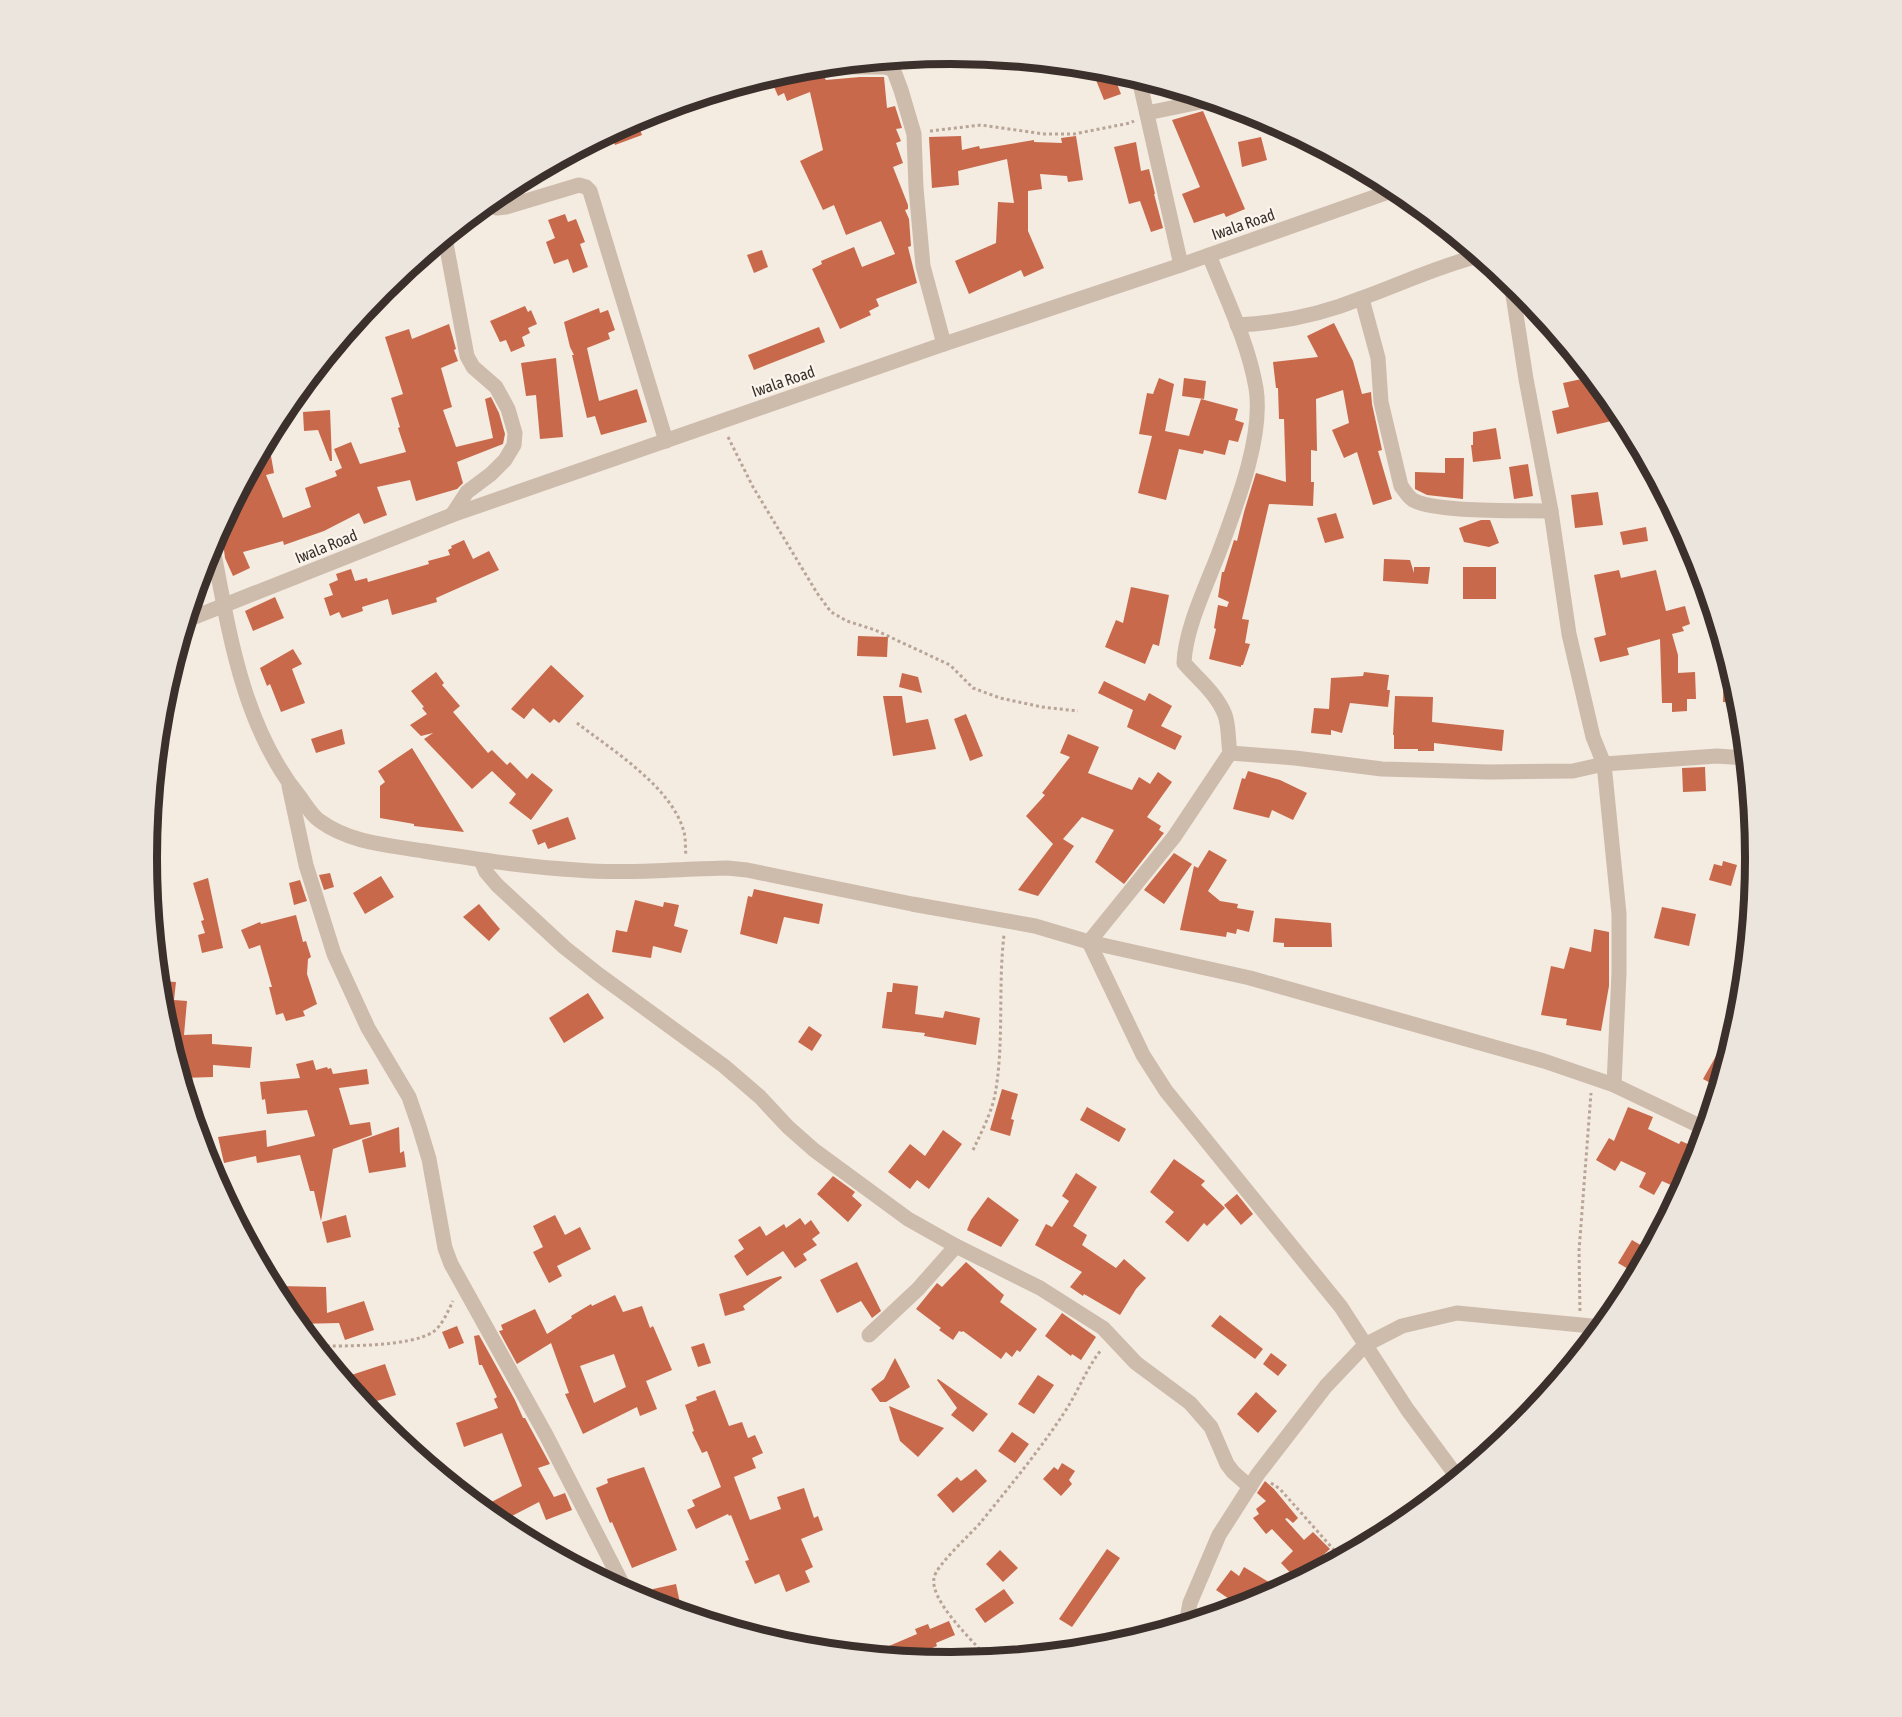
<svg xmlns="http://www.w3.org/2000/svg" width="1902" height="1717" viewBox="0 0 1902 1717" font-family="'Asap Condensed',sans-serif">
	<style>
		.building { fill: #c8694b; fill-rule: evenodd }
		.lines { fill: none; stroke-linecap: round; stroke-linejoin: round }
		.path { stroke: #b9a596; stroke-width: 3; stroke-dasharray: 3 3; stroke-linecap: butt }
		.minor { stroke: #cdbbac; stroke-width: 15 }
		.tertiary { stroke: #cdbbac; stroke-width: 15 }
		.labels { text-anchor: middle; stroke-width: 4.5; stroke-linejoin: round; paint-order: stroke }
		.street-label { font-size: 16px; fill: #3b302b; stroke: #fbf5ee }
		.rim { fill: none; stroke: #3b302b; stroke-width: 8 }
	</style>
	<rect width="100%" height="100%" fill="#f4ebe1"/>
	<g class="building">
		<path d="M810 70 812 76 817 74 824 77 826 80 860 77H884L887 108 895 106 902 128 896 129 901 141 896 143 903 163 893 167 908 205V209L905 210 909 219 911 246 908 247 917 283 876 299 879 306 869 311 871 315 840 329 812 269 822 264 821 261 854 247 862 267 895 254 881 221 846 235 834 205 823 210 800 161 823 150 810 92 787 101 784 93 778 96 772 82 797 72 798 75Z"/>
		<path d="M1109 70 1112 71 1121 94 1104 100 1094 75Z"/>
		<path d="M1203 111 1245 209 1226 217 1224 213 1194 223 1182 194 1200 187 1172 120Z"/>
		<path d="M636 119 642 135 615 145 611 133Z"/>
		<path d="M961 136 962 150 979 146 980 149 1034 140V142L1062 143 1061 138 1076 136 1083 180 1068 182 1067 176 1040 174 1042 189 1028 191V231L1044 268 1024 277 1021 270 969 294 955 261 996 243 998 202 1014 203 1007 159 958 171 959 185 932 188 929 137Z"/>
		<path d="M1261 137 1267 160 1242 167 1238 142Z"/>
		<path d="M1136 142 1141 171 1149 169 1155 194H1154L1163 228 1151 232 1140 201 1129 204 1114 147Z"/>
		<path d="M565 214 568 222 576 219 585 242 580 244 588 267 573 273 568 259 554 264 546 242 555 238 548 220Z"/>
		<path d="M762 250 768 267 754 273 747 255Z"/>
		<path d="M525 306 528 312 531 310 537 324 528 328 530 333 522 337 525 346 511 352 506 340 500 342 490 321Z"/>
		<path d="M599 308 600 313 608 310 615 330 608 333 610 339 587 348 599 401 637 389 647 422 601 435 595 416 587 418 572 355H574L570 347 564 322Z"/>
		<path d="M1334 323 1353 361 1362 394 1371 392 1372 404 1382 450 1378 451 1392 499 1373 505 1357 452 1344 458 1332 430 1349 423 1343 390 1316 399 1317 451 1311 450V482H1314L1313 506 1269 504 1242 619 1249 620 1245 643 1250 644 1243 665H1241V667L1209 659 1216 629 1214 628 1218 605 1227 607 1229 602 1218 597 1222 572H1224L1234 540 1237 541 1244 512 1256 473 1286 482 1284 419H1279L1278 388H1276L1273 362 1318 357 1307 336Z"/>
		<path d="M449 324 456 349 454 350 458 361 441 368 452 407 443 410 456 447 493 438 485 399 491 397 499 413 505 434 503 444 457 462 463 483 457 489 416 501 410 480 377 487 387 515 364 524 359 513 324 531 284 545 283 541 243 552 250 568 233 576 225 558 221 526 243 485 252 482 251 478 246 479 268 439 274 473 266 475 283 518 311 507 305 488 337 476 335 471 342 468 334 449 351 442 360 464 406 452 398 428 400 427 391 398 403 394 385 337 409 329 412 339Z"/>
		<path d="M819 327 825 342 754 370 748 355Z"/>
		<path d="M556 358 563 437 540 439 536 395 526 396 521 363Z"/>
		<path d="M1591 377 1624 418 1557 434 1552 411 1569 407 1563 383Z"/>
		<path d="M1159 378 1174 384 1165 431 1189 436 1201 399 1238 409 1235 420 1244 423 1238 442 1229 440 1225 455 1204 450 1203 454 1179 449 1166 500 1138 493 1152 436 1139 434 1147 393 1153 394Z"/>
		<path d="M1184 378 1206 381 1204 399 1182 396Z"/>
		<path d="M330 410 332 461H330L318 430 304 431 303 412Z"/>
		<path d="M1496 428 1501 459 1473 462 1471 445H1473V432Z"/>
		<path d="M1445 458H1464L1463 499 1427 495 1415 489V472L1445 473Z"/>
		<path d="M1528 464 1533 496 1514 499 1509 467Z"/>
		<path d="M1598 492 1603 525 1575 528 1571 495Z"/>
		<path d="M1336 513 1344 538 1325 543 1317 518Z"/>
		<path d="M1481 520H1490L1499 543 1489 547 1464 542 1459 528Z"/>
		<path d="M1646 527 1648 541 1623 545 1620 532Z"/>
		<path d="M464 540 473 559 489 551 499 570 436 598 437 602 392 615 388 599 362 607 363 611 342 618 339 612 330 616 324 598 333 595 329 584 338 580 336 574 351 569 355 581 367 578 368 582 429 564 428 561 450 555 448 550 452 548 451 546Z"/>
		<path d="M1384 559 1410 560 1414 573V567H1430L1428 584 1383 581Z"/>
		<rect x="1463" y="567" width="33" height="32"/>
		<path d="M1619 570 1621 578 1656 570 1666 611 1685 606 1690 624 1682 627 1684 631 1672 634 1678 655V673L1695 672 1696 699H1687V711L1672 712V703H1662L1660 639 1627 648 1629 655 1600 662 1594 638 1606 635 1594 575Z"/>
		<path d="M1131 587 1169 595 1159 646 1153 644 1145 664 1105 647 1116 620 1123 623Z"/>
		<path d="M275 597 284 618 253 631 245 611Z"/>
		<path d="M858 636 888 637 887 657 857 656Z"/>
		<path d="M293 649 302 664 292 669 305 703 281 712 270 684 267 686 260 668Z"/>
		<path d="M1724 657H1726L1740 703 1723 702Z"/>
		<path d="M551 665 584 696 559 723 554 719 550 723 533 708 524 719 511 709Z"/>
		<path d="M436 672 444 683 442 685 460 706 453 712 488 753 492 750 507 765 510 762 527 779 532 773 553 790 531 820 509 803 516 794 492 771 472 789 424 739 433 733 421 736 410 725 427 714 422 708 424 707 411 691Z"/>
		<path d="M1364 672 1389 675 1387 690H1390L1388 707 1350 703 1342 733 1331 730V735L1311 733 1314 708 1329 709 1331 678 1363 676Z"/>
		<path d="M902 673 918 677 922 693 899 687Z"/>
		<path d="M1104 681 1145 701 1149 693 1172 706 1161 726 1182 736 1175 750 1127 727 1133 710 1098 693Z"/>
		<path d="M883 696H902L906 723 928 719 936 749 893 756Z"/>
		<path d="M1395 696 1433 697 1432 722 1504 730 1502 751 1434 743V751H1418V749H1394V735H1393Z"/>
		<path d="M966 714 983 756 970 761 954 719Z"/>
		<path d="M342 729 345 744 316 753 311 739Z"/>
		<path d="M1068 734 1099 747 1088 773 1132 790 1139 777 1150 784 1158 772 1172 782 1147 817 1161 826 1159 830 1164 833 1124 884 1095 862 1114 830 1082 817 1063 839 1074 846 1038 896 1018 890 1053 844 1026 816 1045 795 1042 793 1070 757 1060 753Z"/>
		<path d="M412 748 464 832 414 826V824L380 818V786L385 782 378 771Z"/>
		<path d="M1705 767 1706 791 1683 792 1682 768Z"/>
		<path d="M1248 771 1280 780 1307 793 1293 820 1272 810 1269 818 1233 809 1242 778 1245 779Z"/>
		<path d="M568 817 576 839 548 849 545 842 538 845 532 830Z"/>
		<path d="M1209 850 1227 860 1208 891 1220 901 1238 904 1237 908 1254 911 1249 932 1237 929 1236 934 1227 932 1226 937 1180 930 1194 866 1198 868Z"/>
		<path d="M1174 853 1192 864 1164 904 1144 890Z"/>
		<path d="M1723 861 1737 865 1731 886 1709 880 1714 864 1722 866Z"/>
		<path d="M330 873 334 887 324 890 319 875Z"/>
		<path d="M381 876 394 897 365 914 353 893Z"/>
		<path d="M208 878 223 948 202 953 198 935 205 933 201 921 204 920 193 883Z"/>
		<path d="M300 880 307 901 294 905 289 883Z"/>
		<path d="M754 889 823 904 819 924 784 917 777 944 740 934 748 896 752 897Z"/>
		<path d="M635 900 663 907 664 902 679 905 674 926 688 930 681 953 653 946 651 958 612 952 616 930 627 932Z"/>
		<path d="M479 904 500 929 489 941 463 917Z"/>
		<path d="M1662 907 1696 914 1689 946 1654 938Z"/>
		<path d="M296 915 303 942 306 941 311 957 308 959 307 974 317 1004 303 1011 305 1016 286 1021 283 1013 276 1015 269 987H272L260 945 249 949 241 930 260 922 261 924Z"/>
		<path d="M1275 918 1331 923 1332 947H1284V943L1273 942Z"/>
		<path d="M1594 929 1609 932V986L1601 1031 1566 1025 1567 1019 1541 1015 1551 966 1564 969 1570 947 1591 952Z"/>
		<path d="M159 981 176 982 174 1000 187 1001 184 1035 212 1034V1044L252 1047 250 1068 213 1065V1077L182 1078V1057H174L162 1015Z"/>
		<path d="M893 983 918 986 915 1014 943 1018 945 1011 980 1018 976 1045 924 1036 925 1033 882 1028 887 992H892Z"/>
		<path d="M588 993 604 1018 564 1043 549 1018Z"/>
		<path d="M809 1026 822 1035 812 1051 798 1042Z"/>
		<path d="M1729 1033 1734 1035 1718 1087 1703 1079Z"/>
		<path d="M313 1060 316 1070 327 1067 328 1069 331 1068 333 1074 367 1069 369 1084 339 1088 350 1125 370 1122 372 1135 333 1149 321 1221 314 1191H310L300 1155 257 1163 256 1156 224 1163 218 1137 266 1130 267 1147 315 1136 307 1110 267 1114 265 1099 262 1100 260 1082 300 1078 296 1064Z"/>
		<path d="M1002 1089 1018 1094 1011 1119 1014 1120 1010 1136 990 1130Z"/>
		<path d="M1087 1107 1126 1129 1119 1142 1080 1120Z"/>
		<path d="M1628 1107 1653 1117 1648 1129 1679 1144 1681 1141 1699 1149 1694 1167 1682 1190 1662 1181 1654 1195 1639 1187 1646 1173 1621 1161 1615 1171 1596 1160 1609 1138 1614 1141Z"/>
		<path d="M399 1127 400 1153 404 1151 406 1167 369 1173 362 1140Z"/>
		<path d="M943 1130 962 1144 929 1189 917 1180 910 1189 888 1172 910 1144 925 1156Z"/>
		<path d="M1174 1159 1205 1181 1201 1185 1225 1208 1207 1226 1204 1223 1188 1242 1165 1222 1174 1212 1150 1192Z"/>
		<path d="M1076 1173 1097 1187 1073 1226 1087 1235 1082 1245 1116 1268 1124 1259 1146 1278 1136 1289 1120 1315 1084 1294 1083 1296 1070 1287 1082 1272 1035 1245 1046 1224 1052 1227 1069 1201 1062 1196Z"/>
		<path d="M833 1176 855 1192 852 1196 862 1205 848 1222 817 1194Z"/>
		<path d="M1237 1194 1253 1214 1241 1225 1224 1205Z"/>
		<path d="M988 1197 1019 1220 1001 1247 967 1230 971 1220Z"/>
		<path d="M346 1215 351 1237 327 1243 322 1222Z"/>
		<path d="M555 1215 565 1235 580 1227 591 1249 557 1266 562 1276 549 1283 533 1252 543 1247 533 1226Z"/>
		<path d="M800 1218 805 1225 811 1220 820 1233 812 1239 817 1245 803 1254 807 1260 795 1268 783 1251 747 1276 734 1256 744 1249 738 1240 760 1226 766 1236 784 1224 786 1228Z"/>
		<path d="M1632 1240 1649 1250 1637 1274 1618 1263Z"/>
		<path d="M857 1262 881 1311 872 1318 861 1301 837 1313 820 1280Z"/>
		<path d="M966 1262 1004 1295 1000 1302 1037 1329 1020 1352 1017 1350 1012 1357 1006 1352 1001 1359 963 1331 962 1332 959 1331 953 1340 939 1330 941 1328 916 1309 937 1283 942 1287Z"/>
		<path d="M781 1276 782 1278 743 1306 745 1310 725 1316 719 1294Z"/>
		<path d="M279 1286 326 1287 327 1313 364 1301 374 1330 345 1340 339 1323 297 1324 278 1299Z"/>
		<path d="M615 1295 623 1312 642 1306 650 1328 653 1326 672 1370 646 1381 657 1409 640 1416 637 1407 583 1434 565 1394 569 1393 551 1343 517 1364 499 1331 503 1330 501 1325 535 1309 547 1334 572 1318 571 1316 591 1304 592 1306ZM614 1354 626 1387 594 1403 580 1366Z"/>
		<path d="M1062 1313 1096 1337 1081 1360 1072 1354 1071 1356 1045 1336Z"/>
		<path d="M1220 1315 1263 1349 1255 1359 1211 1326Z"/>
		<path d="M457 1326 464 1343 449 1349 442 1332Z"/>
		<path d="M479 1335 515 1400 523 1418H525L550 1464 538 1468 554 1497 565 1493 572 1510 546 1520 539 1502 498 1523 480 1508 522 1486 502 1433 464 1447 456 1423 498 1408 494 1399 497 1397 482 1365H479L474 1336Z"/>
		<path d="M704 1343 711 1363 698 1367 691 1347Z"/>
		<path d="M1271 1353 1287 1365 1278 1376 1263 1364Z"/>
		<path d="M895 1358 910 1387 886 1402H880L871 1389 884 1379Z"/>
		<path d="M385 1364 396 1395 364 1405 342 1378Z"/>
		<path d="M1038 1375 1054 1385 1034 1414 1018 1404Z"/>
		<path d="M938 1379 988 1414 973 1432 951 1415 957 1408 937 1380Z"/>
		<path d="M715 1390 729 1426 742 1422 748 1438 755 1435 763 1453 752 1458 756 1468 734 1477 750 1520 781 1509 777 1497 804 1488 814 1518 818 1516 823 1530 801 1539 813 1567 805 1571 810 1582 786 1592 779 1574 755 1584 745 1561 749 1560 731 1515 729 1516 728 1514 696 1529 687 1510 695 1506 692 1500 721 1487 707 1451 702 1453 692 1432 694 1431 685 1405 697 1400 696 1397Z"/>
		<path d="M1256 1392 1277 1411 1258 1433 1237 1414Z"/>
		<path d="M889 1406 944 1428 918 1457 900 1441Z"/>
		<path d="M1012 1432 1029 1444 1015 1463 998 1451Z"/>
		<path d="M1062 1463 1075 1471 1069 1480 1072 1484 1061 1496 1043 1479 1054 1467 1058 1470Z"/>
		<path d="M644 1467 677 1550 632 1568 612 1522 610 1523 596 1488 608 1483 607 1479Z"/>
		<path d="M976 1469 987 1481 953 1513 937 1495 957 1477 961 1481Z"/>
		<path d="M1265 1481 1274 1489 1298 1518 1293 1523 1287 1518 1285 1519 1304 1540 1313 1532 1330 1549 1321 1557 1326 1562 1317 1571 1298 1581 1281 1563 1293 1551 1272 1529 1266 1534 1253 1518 1259 1514 1256 1509 1266 1501 1257 1493Z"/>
		<path d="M1107 1549 1120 1558 1072 1627 1059 1619Z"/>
		<path d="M1000 1550 1018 1568 1003 1582 986 1564Z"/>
		<path d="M1244 1567 1282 1590 1259 1602 1241 1607 1216 1590 1231 1570 1239 1576Z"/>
		<path d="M676 1584 681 1608 671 1610 657 1606 653 1589Z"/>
		<path d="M1004 1589 1014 1603 985 1623 975 1609Z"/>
		<path d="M949 1621 955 1635 936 1643 937 1646 906 1659 868 1655 917 1634 915 1629 928 1624 930 1629Z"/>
	</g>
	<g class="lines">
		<g class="path">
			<path d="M930 131 981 125 1044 134H1074L1130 123 1134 121"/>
			<path d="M728 437 753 487 817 593 831 612 847 621 875 630 950 665 973 688 1000 698 1042 707 1078 711"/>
			<path d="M577 723C612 750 672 787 684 832 686 839 685 848 686 855"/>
			<path d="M973 1150C982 1131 993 1110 996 1089 1004 1038 998 986 1004 935"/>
			<path d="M1580 1311 1579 1251 1591 1093"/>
			<path d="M315 1346C344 1346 410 1347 433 1332 442 1326 448 1311 453 1301"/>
			<path d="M1271 1483 1280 1489 1341 1558"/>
			<path d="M987 1659 983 1653C969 1637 930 1600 934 1578 936 1565 971 1534 981 1522 1010 1486 1039 1451 1064 1413 1078 1392 1086 1369 1101 1350"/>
		</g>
		<g class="minor">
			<path d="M823 67H885L892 69 895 74 901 90 914 134 916 188 923 266 944 344"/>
			<path d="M1139 79 1181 265"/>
			<path d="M1147 113 1210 100"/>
			<path d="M487 204 497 208 506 207 579 185 586 187 590 191 666 441"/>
			<path d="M445 238 467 356 473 367 496 387 508 409 515 433 514 445 505 460 491 474 467 492 452 515"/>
			<path d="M1209 255C1226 298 1248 342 1256 388 1264 437 1235 509 1218 555 1206 586 1185 630 1184 663 1198 679 1217 694 1225 715 1229 726 1228 741 1230 753L1174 837 1089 942 1143 1055 1166 1091 1341 1307 1407 1409 1458 1478"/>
			<path d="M1511 282 1526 379 1551 511 1569 634 1593 737 1604 764 1619 914V973L1614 1085"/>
			<path d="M1362 299 1378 358 1381 402 1401 486C1405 491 1408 497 1413 500 1436 513 1522 510 1551 511"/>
			<path d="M1237 325C1279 323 1323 314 1362 298 1401 284 1438 266 1479 256"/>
			<path d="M212 543C229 631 242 726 300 797 306 805 312 816 320 821 350 843 389 845 424 851 475 859 526 867 577 870 626 874 677 869 727 868L747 870 912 904 1035 926 1089 942 1250 978 1544 1061 1614 1085 1706 1129"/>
			<path d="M1230 753 1295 758 1382 769 1489 772 1573 771 1604 764 1717 756 1746 758"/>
			<path d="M289 786 306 865 334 954 368 1028 409 1097 419 1126 429 1159 445 1248 451 1264 546 1435 627 1593"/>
			<path d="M481 860 486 872 497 885 564 947 598 974 724 1066 760 1097 788 1127 814 1150 908 1219 956 1246 1040 1288 1103 1328 1136 1363 1190 1403 1211 1427 1227 1464 1233 1472 1250 1487"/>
			<path d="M869 1335 918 1289 956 1246"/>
			<path d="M1186 1624 1190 1603 1219 1535 1258 1474 1326 1386 1365 1345 1402 1326 1457 1313 1602 1327"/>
		</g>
		<path class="tertiary" d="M187 620 452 515 944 344 1181 265 1397 189"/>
	</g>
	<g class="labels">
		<g class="street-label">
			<text transform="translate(1243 224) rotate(-19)" y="6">Iwala Road</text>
			<text transform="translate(783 381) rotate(-19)" y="6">Iwala Road</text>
			<text transform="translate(326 546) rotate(-22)" y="6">Iwala Road</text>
		</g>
	</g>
	<path d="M0 0H1902V1717H0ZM157 858a794 794 0 1 1 1588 0a794 794 0 1 1-1588 0Z" fill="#ece5de" fill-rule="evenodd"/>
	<path class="rim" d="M157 858a794 794 0 1 1 1588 0a794 794 0 1 1-1588 0Z"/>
</svg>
